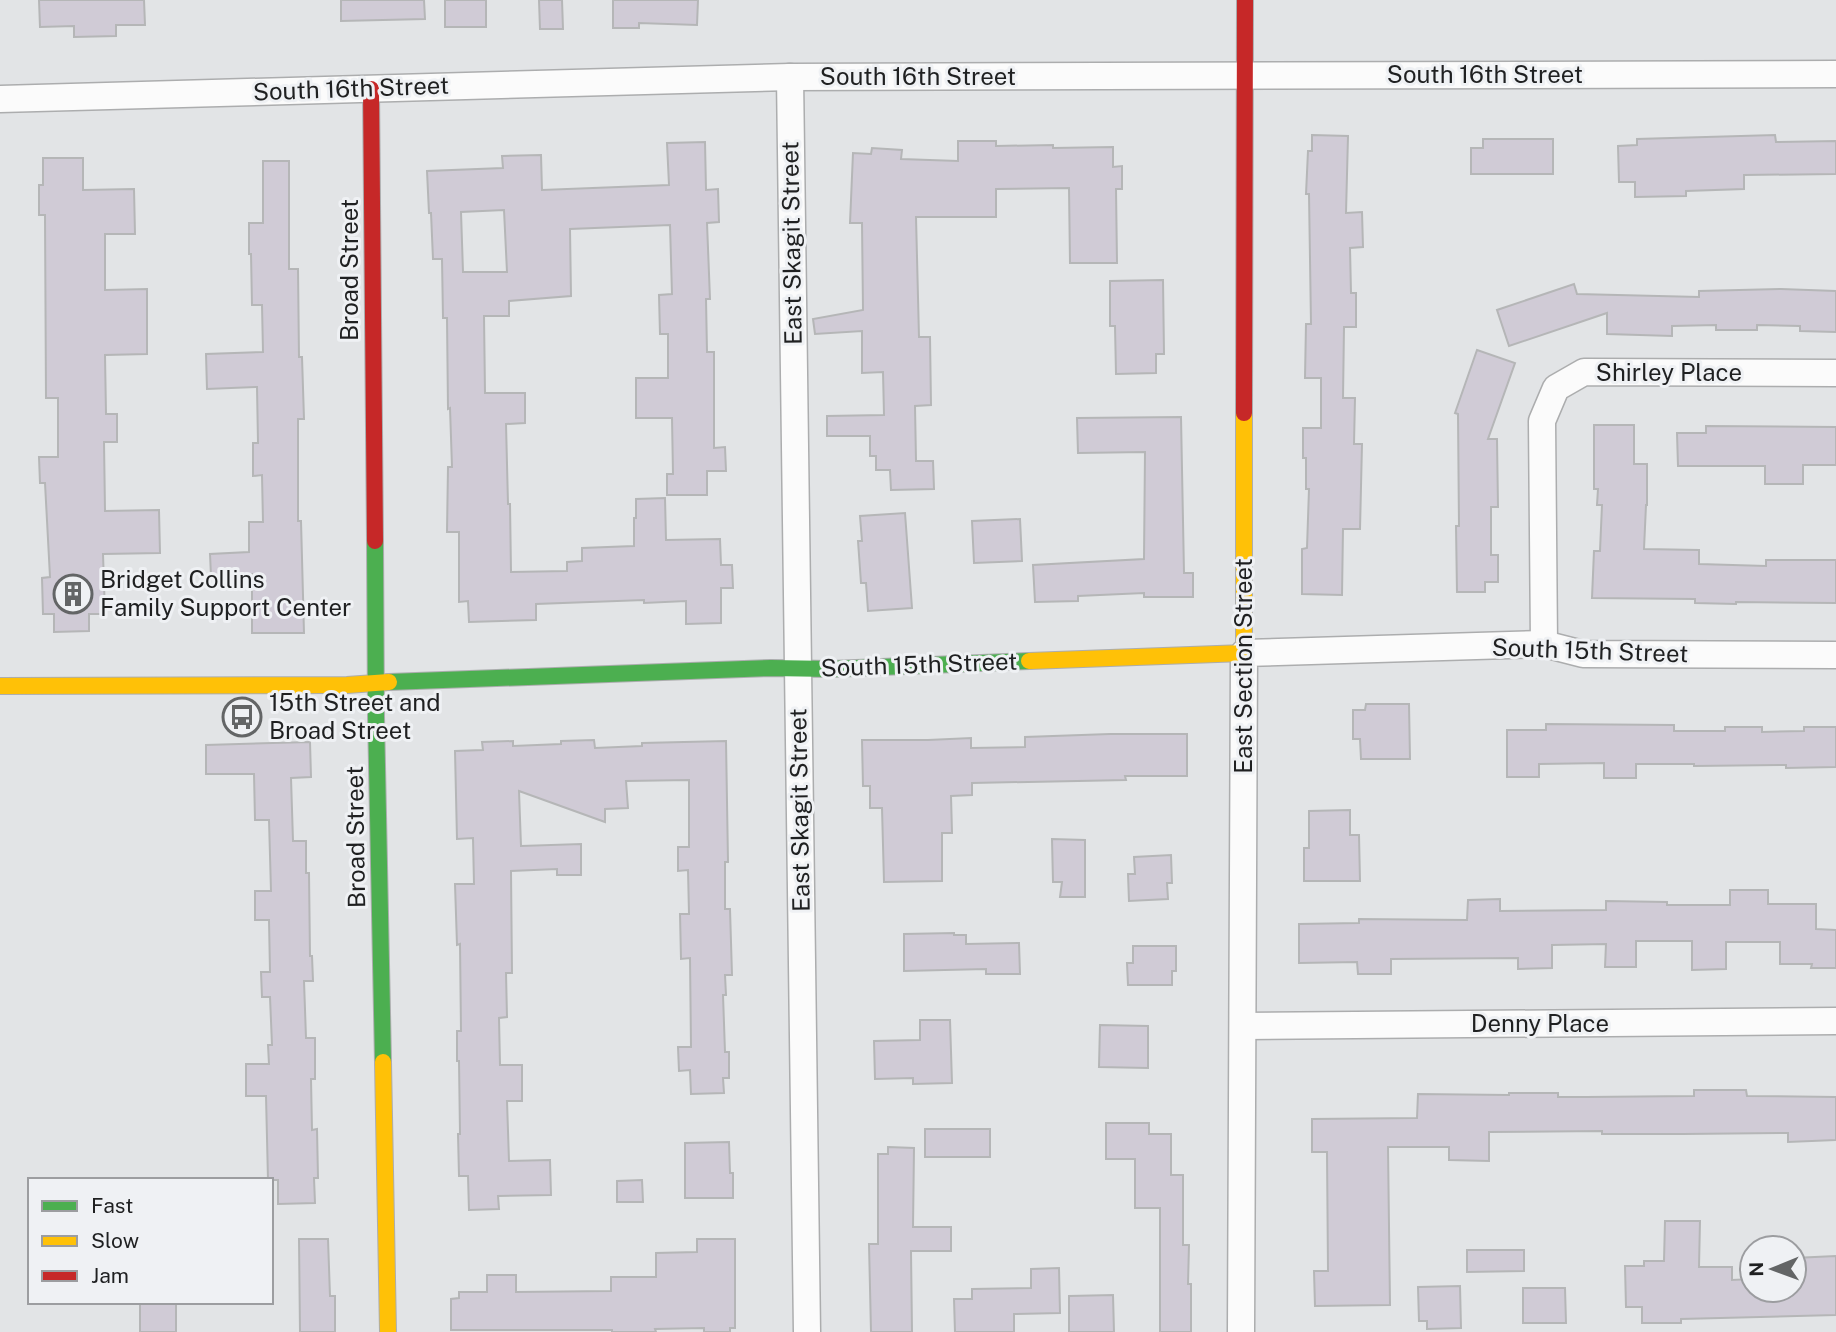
<svg xmlns="http://www.w3.org/2000/svg" width="1836" height="1332" viewBox="0 0 1836 1332" font-family="'Public Sans',sans-serif">
	<style>
		.building { fill: #d0cbd6; stroke: #b5b6b7; stroke-width: 2; fill-rule: evenodd }
		.lines { fill: none; stroke-linecap: round; stroke-linejoin: round }
		.street-casing { stroke: #acadae; stroke-width: 29 }
		.fast-casing { stroke: #acadae; stroke-width: 18 }
		.slow-casing { stroke: #acadae; stroke-width: 18 }
		.jam-casing { stroke: #acadae; stroke-width: 18 }
		.street { stroke: #fbfbfb; stroke-width: 26 }
		.fast { stroke: #4caf50; stroke-width: 16 }
		.slow { stroke: #ffc107; stroke-width: 16 }
		.jam { stroke: #c62828; stroke-width: 16 }
		.labels { text-anchor: middle; stroke-width: 6; stroke-linejoin: round; paint-order: stroke }
		.street-label { font-size: 24px; fill: #1f2021; stroke: #eff1f4 }
		.poi-label { font-size: 24px; fill: #1f2021; stroke: #eff1f4; text-anchor: start }
	</style>
	<rect width="100%" height="100%" fill="#e2e4e6"/>
	<g class="building">
		<path d="M39 0H144L145 25H116V36L74 37V26L40 27Z"/>
		<path d="M341 0H424L425 19 341 21Z"/>
		<rect x="445" y="0" width="41" height="27"/>
		<path d="M539 0H562L563 29H540Z"/>
		<path d="M613 0H698L697 25 639 23V28H613Z"/>
		<path d="M1312 135 1348 136 1346 213 1362 212 1363 247 1350 248 1351 293H1356V327H1344L1343 398H1355L1354 444H1362L1360 529H1343L1342 595 1302 594V549L1307 548 1309 489H1306V458H1303V428H1321V378H1305L1306 324H1311L1309 194H1306L1308 151H1312Z"/>
		<path d="M1775 135 1776 142 1836 141V174L1744 175V189L1686 191V196L1635 197V182H1619L1618 146 1637 145V139Z"/>
		<path d="M1483 139H1553V174H1471V148H1483Z"/>
		<path d="M958 141H996V146L1053 145V148L1113 147V167L1122 166V189H1116L1117 263H1070L1069 188 996 189V217H916L919 337H930L931 405 915 406 916 461H933L934 489 891 490 890 470H876V456H870V436H827V416L884 415 883 372 862 373V331L815 334 813 319 863 310 862 223H850L853 153 871 154 872 148 902 150 901 159 958 161Z"/>
		<path d="M705 142 706 190 718 189 719 222 707 223 710 299H706L707 352H714V448L725 447 726 471H707V495H667V474H673L672 418H636V378H668V334H660L659 295 672 294 670 225 570 229 571 296 509 301V316H484L485 393H525V423L506 424 508 504H510L511 572 567 571V562L582 561V548L634 546V518H636V499L665 498 666 540 720 539 721 565H732L733 588H721V623L686 624V601L644 603V600L536 604V620L469 622 468 601 459 602V532H447L448 467H452L450 408 448 409 447 318H443L442 259H433L431 213H429L427 171 503 168 502 156 541 155 542 190 669 185 667 143ZM504 210 507 272H463L461 212Z"/>
		<path d="M43 158H83V190L134 189 135 234H105V290L147 289V354L105 355 106 414H117V442H104L105 511 159 510 160 553 103 554 105 614H89V631L54 632V614H43L42 578 50 577 45 483H40L39 457H58V398H46L45 215H39V185H43Z"/>
		<path d="M263 161H289V269H298L299 357H302L304 419H298V521H301L304 633H252V574L211 576 210 554 249 552V522H263L262 475 253 476V443H258L257 387 207 389 206 354 263 352 262 305H252L251 254H249V223H263Z"/>
		<path d="M1163 280 1164 354H1156V373L1116 374 1115 326H1110V281Z"/>
		<path d="M1574 284 1577 294 1699 297V291L1781 289 1836 291V332L1800 331V326L1757 325V330H1716V325L1672 326V336L1607 334V313L1509 346 1497 310Z"/>
		<path d="M1477 350 1515 363 1488 439H1497L1498 507H1491V555H1498V582H1485V592H1457L1456 526H1459L1458 414 1455 413Z"/>
		<path d="M1181 417 1184 573H1193V597H1144V593L1078 596V601L1035 602 1033 565 1144 559 1145 452 1078 453 1077 418Z"/>
		<path d="M1594 425H1634V464H1647V505H1646L1644 549 1699 550V564L1766 566V560H1836V603L1736 602V604L1695 603V599L1592 598 1594 551H1600L1602 505H1597L1598 489H1594Z"/>
		<path d="M1706 426 1836 427V465H1803V484H1765V466H1678L1677 433H1706Z"/>
		<path d="M905 513 912 608 868 611 866 583H861L858 541H862L860 516Z"/>
		<path d="M1020 519 1022 561 974 563 972 521Z"/>
		<path d="M1366 704H1409L1410 759H1361L1360 739H1353V710H1365Z"/>
		<path d="M1546 724 1674 725V731H1725V727H1762V732L1804 731V727H1836V767L1786 768V765L1694 766V764H1636V778H1604V763L1539 764V777H1507V730H1546Z"/>
		<path d="M1110 734H1187V776H1125L1126 780 972 783V795L951 796 952 833H942V881L884 882 882 808H870V786H863L862 740H928L971 738V748L1025 747V737Z"/>
		<path d="M594 740 595 748 642 746V743L726 741 728 862H725V909H730L732 975H725L726 995H723L725 1052H729V1078H723L724 1093 691 1094 690 1070 679 1071 678 1047H691L690 958 681 959 680 914H689L688 870 678 871V847H689V780L626 781 628 808 605 809V822L519 791 521 846 581 844V875H557V869L511 871 512 973H506L507 1017 499 1018 500 1065H522V1101H507L509 1161 550 1160 551 1195 498 1196 499 1209 469 1210 468 1176H459L458 1134H460L459 1061H457V1031H461L460 944 457 945 455 884H474L473 838 457 839 455 751 483 750 482 742 513 741V746L561 744V741Z"/>
		<path d="M310 742 311 777 291 778 293 841H306V873H309L310 956H312L313 981H304L306 1038H315V1079H311L312 1130 317 1129 318 1178H314L315 1203 278 1204V1180H268L266 1096H246V1064H269L268 1045H272L270 997H262L261 972H270L269 920H255V891H271L269 820H255L254 774H206V745Z"/>
		<path d="M1350 810V835H1359L1360 881H1304V848H1309V811Z"/>
		<path d="M1052 839 1085 840V897H1060L1062 882H1053Z"/>
		<path d="M1171 855 1172 883H1167L1168 899 1129 901 1128 874H1135L1134 857Z"/>
		<path d="M1730 890H1768V904H1816V929L1836 930V968H1811L1812 964H1780V942H1726V969L1692 970V941H1636V967H1605L1606 944 1552 945V968L1518 969V958L1391 959V974H1358L1357 962 1299 963V924L1359 923V919L1467 920 1468 900 1500 899V911L1606 910V901L1667 902V905H1730Z"/>
		<path d="M954 933V935H966V944L1019 943 1020 974H986V969L904 971V934Z"/>
		<path d="M1133 946H1176V971H1172V985H1128L1127 963H1133Z"/>
		<path d="M920 1020H950L952 1083 913 1084V1078L875 1079 874 1041 920 1040Z"/>
		<path d="M1100 1025 1148 1026V1068L1099 1067Z"/>
		<path d="M1694 1090H1746L1747 1096 1836 1097V1140L1788 1142V1133L1683 1134H1602V1131L1489 1132V1161L1449 1160V1147H1388L1390 1305 1315 1306 1314 1271H1328L1327 1152H1312V1119L1417 1118 1418 1094 1509 1095V1093H1558V1097H1586L1694 1096Z"/>
		<path d="M1106 1123H1149V1134H1171V1175H1183V1245H1189L1188 1284H1191V1332H1160V1208H1135V1159H1106Z"/>
		<rect x="925" y="1129" width="65" height="28"/>
		<path d="M729 1142 730 1173H733V1198H685V1143Z"/>
		<path d="M888 1147 914 1148 913 1227H951V1251H911L912 1332H871L869 1244H878V1154H888Z"/>
		<path d="M642 1180 643 1202H617V1181Z"/>
		<path d="M1665 1221H1700L1699 1267H1732V1280L1752 1279V1290H1794V1258L1836 1256V1315L1681 1319V1323H1642V1307H1626L1625 1266H1644V1261H1664Z"/>
		<path d="M299 1239H328L330 1296H335V1332H300Z"/>
		<path d="M697 1239H735V1328H730V1332H704V1328L655 1329 656 1332H612V1330H451V1299L459 1298V1292H487V1275H516V1292L611 1291V1277H656V1253L697 1252Z"/>
		<path d="M1467 1250H1524V1271L1467 1272Z"/>
		<path d="M1059 1268 1060 1313 1014 1314V1332H955L954 1299H972V1289L1031 1288V1269Z"/>
		<path d="M1460 1286 1461 1328 1427 1329V1321H1419L1418 1287Z"/>
		<path d="M1523 1288H1565L1566 1323H1523Z"/>
		<path d="M1113 1295 1114 1332H1069V1296Z"/>
		<rect x="140" y="1302" width="36" height="30"/>
	</g>
	<g class="lines">
		<defs>
			<g id="street">
				<path d="M790 77 807 1332"/>
				<path d="M0 99 790 77 1836 74"/>
				<path d="M1544 644 1542 421 1556 388 1584 372 1836 373"/>
				<path d="M1244 1026 1836 1021"/>
				<path d="M1241 1332 1244 653 1544 644 1583 654 1836 655"/>
			</g>
			<g id="fast">
				<path d="M375 541 376 716 383 1062"/>
				<path d="M389 682 771 668 831 669 1029 661"/>
			</g>
			<g id="slow">
				<path d="M1029 661 1244 653V413"/>
				<path d="M0 686 347 685 389 682"/>
				<path d="M383 1062 388 1332"/>
			</g>
			<g id="jam">
				<path d="M371 89 375 541"/>
				<path d="M1244 413 1245 0"/>
			</g>
		</defs>
		<use href="#street" class="street-casing"/>
		<use href="#fast" class="fast-casing"/>
		<use href="#slow" class="slow-casing"/>
		<use href="#jam" class="jam-casing"/>
		<use href="#street" class="street"/>
		<use href="#fast" class="fast"/>
		<use href="#slow" class="slow"/>
		<use href="#jam" class="jam"/>
	</g>
	<defs>
		<symbol id="building-ring" viewBox="-11 -11 22 22"><circle r="9.5" fill="#eff1f4" stroke="#636566" stroke-width="1.5"/><path d="M-4-6H4V6H1V3H-1V6H-4ZM-2.5-4.3h1.7v1.8h-1.7ZM.8-4.3h1.7v1.8H.8ZM-2.5-1h1.7V.8h-1.7ZM.8-1h1.7V.8H.8Z" fill="#636566"/></symbol>
		<symbol id="bus-ring" viewBox="-11 -11 22 22"><circle r="9.5" fill="#eff1f4" stroke="#636566" stroke-width="1.5"/><path d="M-5-6H5V4H4V6H2V4H-2V6H-4V4H-5ZM-3.5-4V0h7V-4ZM-3.5 1.2v1.5H-2V1.2ZM2 1.2v1.5H3.5V1.2Z" fill="#636566"/></symbol>
	</defs>
	<g fill-rule="evenodd">
		<use href="#building-ring" x="51" y="572" width="44" height="44"/>
		<use href="#bus-ring" x="220" y="695" width="44" height="44"/>
	</g>
	<g class="labels">
		<g class="street-label">
			<text x="1485" y="83">South 16th Street</text>
			<text x="918" y="85">South 16th Street</text>
			<text transform="translate(351 89) rotate(-2)" y="8">South 16th Street</text>
			<text transform="translate(792 243) rotate(-91)" y="8">East Skagit Street</text>
			<text transform="translate(350 270) rotate(-90)" y="8">Broad Street</text>
			<text x="1669" y="381">Shirley Place</text>
			<text transform="translate(1590 651) rotate(2)" y="8">South 15th Street</text>
			<text transform="translate(919 665) rotate(-2)" y="8">South 15th Street</text>
			<text transform="translate(1244 666) rotate(-90)" y="8">East Section Street</text>
			<text transform="translate(800 810) rotate(-91)" y="8">East Skagit Street</text>
			<text transform="translate(356 837) rotate(-91)" y="8">Broad Street</text>
			<text x="1540" y="1032">Denny Place</text>
		</g>
		<g class="poi-label">
			<text x="100" y="588">Bridget Collins<tspan x="100" dy="28">Family Support Center</tspan></text>
			<text x="269" y="711">15th Street and<tspan x="269" dy="28">Broad Street</tspan></text>
		</g>
	</g>
	<rect x="28" y="1178" width="245" height="126" fill="#eff1f4" stroke="#9c9da0" stroke-width="2"/>
	<rect x="42" y="1201" width="35" height="10" fill="#4caf50" stroke="#9c9da0" stroke-width="2"/>
	<text x="91" y="1213" font-size="21" fill="#1f2021">Fast</text>
	<rect x="42" y="1236" width="35" height="10" fill="#ffc107" stroke="#9c9da0" stroke-width="2"/>
	<text x="91" y="1248" font-size="21" fill="#1f2021">Slow</text>
	<rect x="42" y="1271" width="35" height="10" fill="#c62828" stroke="#9c9da0" stroke-width="2"/>
	<text x="91" y="1283" font-size="21" fill="#1f2021">Jam</text>
	<g transform="translate(1773 1269) rotate(269)"><circle r="33" fill="#eff1f4" stroke="#9c9da0" stroke-width="2"/>
	<path d="M0-5L12 26L0 18L-12 26Z" fill="#636566"/>
	<text y="-10" font-size="19" font-weight="bold" text-anchor="middle" fill="#1f2021">N</text>
	</g>
</svg>
